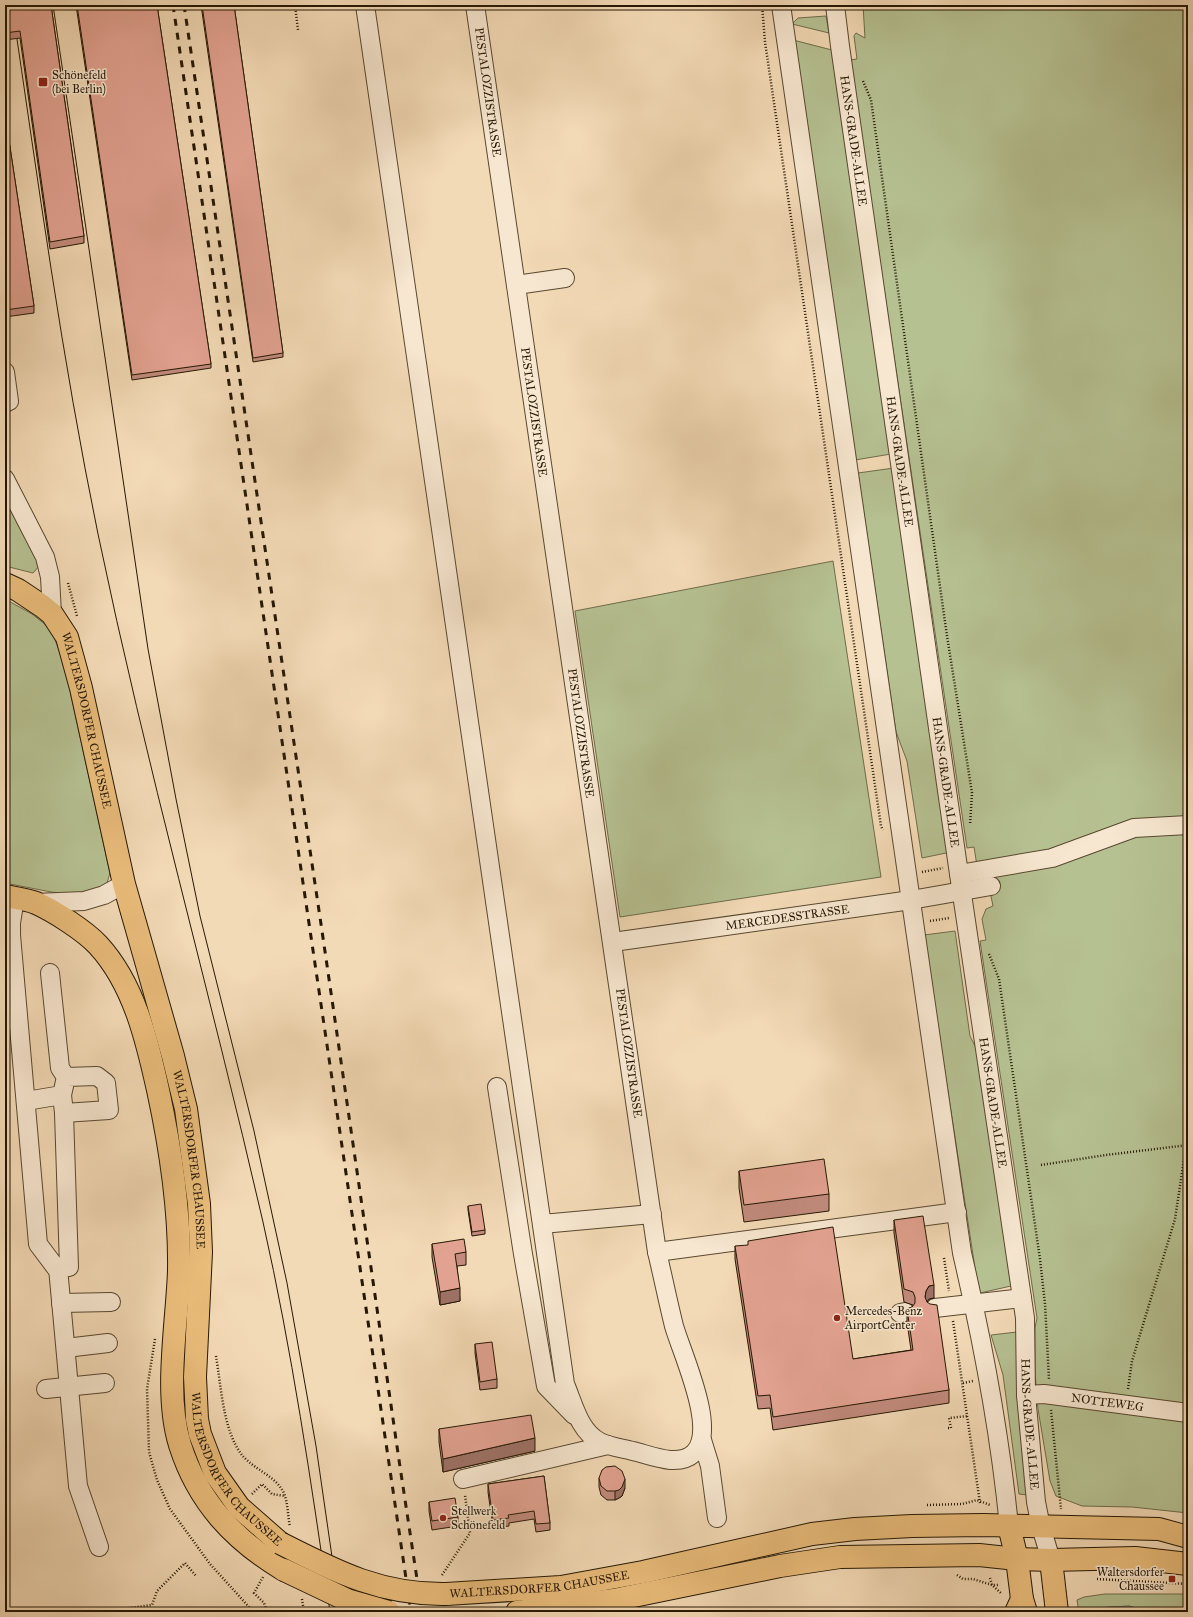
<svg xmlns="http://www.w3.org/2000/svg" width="1193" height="1617" viewBox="0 0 1193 1617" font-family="'IM FELL Great Primer',serif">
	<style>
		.green { fill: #b6c192; stroke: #6e6c4a }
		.water { fill: #9eb8b7; stroke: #6e786f }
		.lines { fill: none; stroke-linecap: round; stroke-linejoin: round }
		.minor-casing { stroke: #584830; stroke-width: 20 }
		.major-casing { stroke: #251703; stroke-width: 24 }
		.highway-casing { stroke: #251703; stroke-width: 24 }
		.path { stroke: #251703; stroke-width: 2.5; stroke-dasharray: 1 2; stroke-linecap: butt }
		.minor { stroke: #f7e7d0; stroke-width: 18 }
		.major { stroke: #eabd7b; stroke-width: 22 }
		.highway { stroke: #eabd7b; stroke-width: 22 }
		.tram { stroke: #251703; stroke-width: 1 }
		.rail { stroke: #251703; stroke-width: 3; stroke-dasharray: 7 7; stroke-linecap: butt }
		.major-bridge-casing { stroke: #251703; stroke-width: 24; stroke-linecap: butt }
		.major-bridge { stroke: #eabd7b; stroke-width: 22 }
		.wall { fill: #c28b7d; stroke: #251703 }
		.shaded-wall { fill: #9e7166; stroke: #251703 }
		.building { fill: #e2a291; stroke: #251703 }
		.poi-dot { fill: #8f2418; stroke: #f7e7d0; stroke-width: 1.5 }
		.labels { text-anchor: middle; stroke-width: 3; stroke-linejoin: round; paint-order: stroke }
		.poi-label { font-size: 12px; fill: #251703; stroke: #f7e7d0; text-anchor: start }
		.street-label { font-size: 12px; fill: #251703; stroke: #f7e7d0 }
	</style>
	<rect width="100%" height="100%" fill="#f3dab6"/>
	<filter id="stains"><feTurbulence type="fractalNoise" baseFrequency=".005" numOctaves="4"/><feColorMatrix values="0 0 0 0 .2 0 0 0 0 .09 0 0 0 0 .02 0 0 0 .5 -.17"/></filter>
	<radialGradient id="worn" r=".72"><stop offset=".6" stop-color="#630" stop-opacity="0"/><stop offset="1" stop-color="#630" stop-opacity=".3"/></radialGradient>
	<g class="green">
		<path d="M863 5H1188V1513L1132 1507 1082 1506 1056 1496 1050 1481 1038 1409 1035 1373V1328L1037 1318 980 941 986 940 982 919 986 909 993 906 987 877 978 872 974 847 967 848 850 60 857 59 854 36 856 33 865 38Z"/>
		<path d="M826 16 829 33 792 24 798 18Z"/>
		<path d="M793 40 832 50 891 454 855 460Z"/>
		<path d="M894 468 951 852 922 858 907 761 896 732 858 473Z"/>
		<path d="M5 500 40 565 33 573 5 566Z"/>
		<path d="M833 561 881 877 620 917 575 611Z"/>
		<path d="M5 599 32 614 51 629 64 664 110 873 107 883 99 889 82 895 51 892 5 883Z"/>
		<path d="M955 931 970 1036 979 1054 1011 1286 980 1293 977 1281 924 935Z"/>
		<path d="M1017 1332 1028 1495 1019 1494 1003 1375 991 1335Z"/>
		<path d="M1105 1594H1188V1612L1160 1609H1139L1129 1606 1095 1608 1091 1612H1079L1077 1600 1084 1597Z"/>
	</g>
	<path class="water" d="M1129 1606 1139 1609H1160L1188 1612H1091L1095 1608Z"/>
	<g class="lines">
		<defs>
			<g id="minor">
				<path d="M365 5 565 1384C574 1405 579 1431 600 1442 610 1447 622 1448 633 1451 650 1455 678 1468 694 1453 718 1430 682 1354 674 1326 668 1302 663 1277 657 1252L475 5"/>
				<path d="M781 5 962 1253C983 1343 1000 1434 1009 1526"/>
				<path id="s1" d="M835 5 840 46 959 874 1025 1318 1026 1395 1036 1502 1041 1527 1051 1560"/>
				<path d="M516 285 565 278"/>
				<path d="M5 372 9 401 5 403"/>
				<path d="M5 479 45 557 50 577 52 614"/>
				<path d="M959 874 1052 858 1134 828 1188 825"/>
				<path d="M15 898 11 923V935L38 1244 56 1268 69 1267 64 1113"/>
				<path d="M35 903 84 901 104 895 124 884"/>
				<path id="s2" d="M613 942 911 900 991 886"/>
				<path d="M50 973 60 1068 66 1077"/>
				<path d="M497 1087 523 1254 546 1386 574 1415"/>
				<path d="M26 1101 62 1095 64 1113 109 1110 106 1083 97 1076 66 1077 62 1095"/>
				<path d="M542 1224 652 1214"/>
				<path d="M657 1252 957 1212"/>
				<path d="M58 1268 78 1486 99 1547"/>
				<path d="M61 1303 111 1302"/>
				<path d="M935 1308 1022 1298"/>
				<path d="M900 1313 905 1312"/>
				<path d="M66 1348 108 1343"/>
				<path d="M46 1389 105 1383"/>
				<path id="s3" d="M1026 1395 1044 1394 1188 1413"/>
				<path d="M702 1440 710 1466 717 1518"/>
				<path d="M463 1479 608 1445"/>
			</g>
			<g id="major">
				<path id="s4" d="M5 584 18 590 42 606 52 614 67 637 81 688 124 884 173 1056 186 1109 199 1204 201 1252 195 1377 197 1419 200 1434 215 1473 239 1507 280 1543"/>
				<path d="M5 896C15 898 26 899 36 903 54 911 85 931 98 945 134 984 147 1040 158 1090 171 1150 180 1210 179 1271 177 1325 164 1394 180 1445 198 1502 234 1540 284 1570"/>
				<path d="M1009 1526 1017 1559 1022 1599 1026 1612"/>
				<path d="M1051 1560 1057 1612"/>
				<path id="s5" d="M446 1594 561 1587 643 1572 812 1534 855 1529 912 1526 983 1525 1159 1529 1188 1537"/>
				<path d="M517 1612 614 1600 780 1566 840 1557 979 1555 1017 1559 1051 1560 1135 1558 1188 1564"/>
			</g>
			<path id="highway" d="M1016 1612 1022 1599"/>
		</defs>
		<use href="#minor" class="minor-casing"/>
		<use href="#major" class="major-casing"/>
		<use href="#highway" class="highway-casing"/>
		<g class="path">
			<path d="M295 5 298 30"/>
			<path d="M762 5 765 42 881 826 883 830"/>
			<path d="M863 81 871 100 947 636 972 793 970 825"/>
			<path d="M68 583 77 616"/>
			<path d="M922 872 943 868"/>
			<path d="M930 921 949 918"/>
			<path d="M989 954 999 979 1040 1259 1045 1304 1049 1379"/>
			<path d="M1041 1165 1106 1155 1188 1145"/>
			<path d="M944 1258 949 1291"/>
			<path d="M953 1321 980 1503"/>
			<path d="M155 1339 147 1389 149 1452 157 1480 170 1509 210 1564 249 1607 260 1612"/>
			<path d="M216 1356C221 1385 223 1431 242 1455 254 1470 279 1477 285 1496 288 1506 288 1517 290 1527"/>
			<path d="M963 1383 973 1381"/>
			<path d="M1128 1389 1132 1361 1175 1219 1186 1146"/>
			<path d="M1051 1410 1061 1509"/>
			<path d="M948 1428H951L949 1418 968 1416"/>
			<path d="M252 1494 262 1484 272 1494 285 1496"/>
			<path d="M927 1505 962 1504 977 1500 990 1505"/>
			<path d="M442 1575 470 1533 465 1495"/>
			<path d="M957 1575 963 1579H973L992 1585H999"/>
			<path d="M263 1577 254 1593 264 1603 267 1612"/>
			<path d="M990 1578 992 1585 1002 1594"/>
			<path d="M1097 1579 1188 1584"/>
			<path d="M302 1599 304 1612"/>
			<path d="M99 1612 152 1605 157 1591 185 1563 196 1576"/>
		</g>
		<use href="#minor" class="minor"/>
		<use href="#major" class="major"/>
		<use href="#highway" class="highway"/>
		<g class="tram">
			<path d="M12 5C38 181 62 359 98 534 146 765 210 992 263 1222 292 1351 311 1481 330 1612"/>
			<path d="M53 5 148 649 176 799 200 916 254 1131 287 1283 316 1446 340 1612"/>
		</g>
		<g class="rail">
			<path d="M173 5 411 1612"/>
			<path d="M184 5 321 924 399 1460 422 1612"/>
		</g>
		<defs>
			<g id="major-bridge">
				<path d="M280 1543C337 1572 381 1595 446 1594"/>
				<path d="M284 1570 347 1600 389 1612"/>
			</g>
		</defs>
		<use href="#major-bridge" class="major-bridge-casing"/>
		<use href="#major-bridge" class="major-bridge"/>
	</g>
	<g class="wall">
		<path d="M5 5H51L84 236V243L50 249 20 38 5 40Z"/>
		<path d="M76 5H157L211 364V368L132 380Z"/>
		<path d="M201 5H234L283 353V357L253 362Z"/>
		<path d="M5 114 34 306V313L5 317Z"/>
		<path d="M739 1171 829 1194V1211L744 1222 739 1188Z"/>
		<path d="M468 1206 485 1230V1234L472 1236 468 1210Z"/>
		<path d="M894 1220 934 1298 929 1299 927 1302 949 1390V1403L773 1430 770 1408 758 1409 735 1259V1246L853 1359 911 1350 907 1322V1309L912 1307 913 1306V1305L904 1302 894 1233Z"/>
		<path d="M432 1244 466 1252V1265L457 1266 460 1301 440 1305 432 1257Z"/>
		<path d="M475 1344 497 1379V1388L480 1390 475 1353Z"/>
		<path d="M439 1429 535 1451 443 1472 439 1442Z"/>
		<path d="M544 1476 550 1523V1530L536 1532 534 1519 509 1523V1526L493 1528 488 1492V1484Z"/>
		<path d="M599 1478 625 1488 622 1496 619 1498 615 1500H607L601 1495 599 1487Z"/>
		<path d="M429 1502 458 1517V1526L432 1530 429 1511Z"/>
	</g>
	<g class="shaded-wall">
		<path d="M934 1285V1298L929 1299 926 1303 925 1297 926 1291 929 1286Z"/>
		<path d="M460 1288V1301L440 1305V1292Z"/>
		<path d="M535 1438V1451L443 1472V1459Z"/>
		<path d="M625 1479V1488L622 1496 619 1498 615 1500V1491Z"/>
	</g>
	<g class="building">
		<path d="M5 5H51L84 236 50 242 20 31 5 33Z"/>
		<path d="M77 5H157L211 364 132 375Z"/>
		<path d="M202 5H234L283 353 253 358Z"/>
		<path d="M5 114 34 306 5 310Z"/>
		<path d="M824 1159 829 1194 744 1205 739 1171Z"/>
		<path d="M481 1204 485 1230 472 1232 468 1206Z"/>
		<path d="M923 1216 934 1285 929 1286 926 1291 925 1297 927 1302 930 1304 937 1305 949 1390 773 1417 770 1395 758 1396 735 1246 748 1245V1241L833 1227 853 1359 913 1350 907 1309 912 1307 915 1303V1297L913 1292 904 1289 894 1220Z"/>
		<path d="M464 1239 466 1252 455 1254 460 1288 440 1292 432 1244Z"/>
		<path d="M492 1342 497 1379 480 1382 475 1344Z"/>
		<path d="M531 1415 535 1438 443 1459 439 1429Z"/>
		<path d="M615 1466 622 1471 625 1479 622 1487 619 1490 615 1491H607L601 1486 599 1478 602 1470 606 1467Z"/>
		<path d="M544 1476 550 1523 536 1524 534 1511 508 1515 509 1518 493 1520 488 1484Z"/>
		<path d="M455 1498 458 1517 432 1521 429 1502Z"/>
	</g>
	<g class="poi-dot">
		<rect x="38" y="77" width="10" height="10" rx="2"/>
		<circle cx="837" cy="1318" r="4"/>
		<circle cx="443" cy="1518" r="4"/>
		<rect x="1168" y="1575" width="8" height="8" rx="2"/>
	</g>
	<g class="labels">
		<g class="poi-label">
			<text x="52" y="79">Schönefeld<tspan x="52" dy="14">(bei Berlin)</tspan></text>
			<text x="845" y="1315">Mercedes-Benz<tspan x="845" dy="14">AirportCenter</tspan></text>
			<text x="451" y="1515">Stellwerk<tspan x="451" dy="14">Schönefeld</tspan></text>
			<text x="1164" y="1576" text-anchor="end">Waltersdorfer<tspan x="1164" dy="14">Chaussee</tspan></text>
		</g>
		<g class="street-label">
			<text transform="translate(488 92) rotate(82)" y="4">PESTALOZZISTRASSE</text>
			<text dy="4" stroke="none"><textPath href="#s1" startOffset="137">HANS-GRADE-ALLEE</textPath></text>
			<text transform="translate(534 412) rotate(82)" y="4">PESTALOZZISTRASSE</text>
			<text dy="4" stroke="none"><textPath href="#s1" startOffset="461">HANS-GRADE-ALLEE</textPath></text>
			<text dy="4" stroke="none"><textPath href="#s4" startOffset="169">WALTERSDORFER CHAUSSEE</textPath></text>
			<text transform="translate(581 733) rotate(82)" y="4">PESTALOZZISTRASSE</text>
			<text dy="4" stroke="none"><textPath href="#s1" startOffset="785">HANS-GRADE-ALLEE</textPath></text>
			<text dy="4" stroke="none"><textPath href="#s2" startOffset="176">MERCEDESSTRASSE</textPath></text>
			<text transform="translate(629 1053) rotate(82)" y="4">PESTALOZZISTRASSE</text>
			<text dy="4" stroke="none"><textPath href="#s1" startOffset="1109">HANS-GRADE-ALLEE</textPath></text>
			<text dy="4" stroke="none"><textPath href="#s4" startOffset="621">WALTERSDORFER CHAUSSEE</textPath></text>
			<text dy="4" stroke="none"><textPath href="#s3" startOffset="82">NOTTEWEG</textPath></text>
			<text dy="4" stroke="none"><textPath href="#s1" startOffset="1433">HANS-GRADE-ALLEE</textPath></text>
			<text dy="4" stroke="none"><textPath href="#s4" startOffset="945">WALTERSDORFER CHAUSSEE</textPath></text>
			<text dy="4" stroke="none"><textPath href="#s5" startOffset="94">WALTERSDORFER CHAUSSEE</textPath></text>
		</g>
	</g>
	<rect width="1193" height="1617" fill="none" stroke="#f3dab6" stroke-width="20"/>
	<rect x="6" y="6" width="1181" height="1605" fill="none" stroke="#251703" stroke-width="2"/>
	<rect x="10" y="10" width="1173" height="1597" fill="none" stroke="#251703"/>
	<rect width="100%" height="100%" filter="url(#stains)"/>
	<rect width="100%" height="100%" fill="url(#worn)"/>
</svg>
